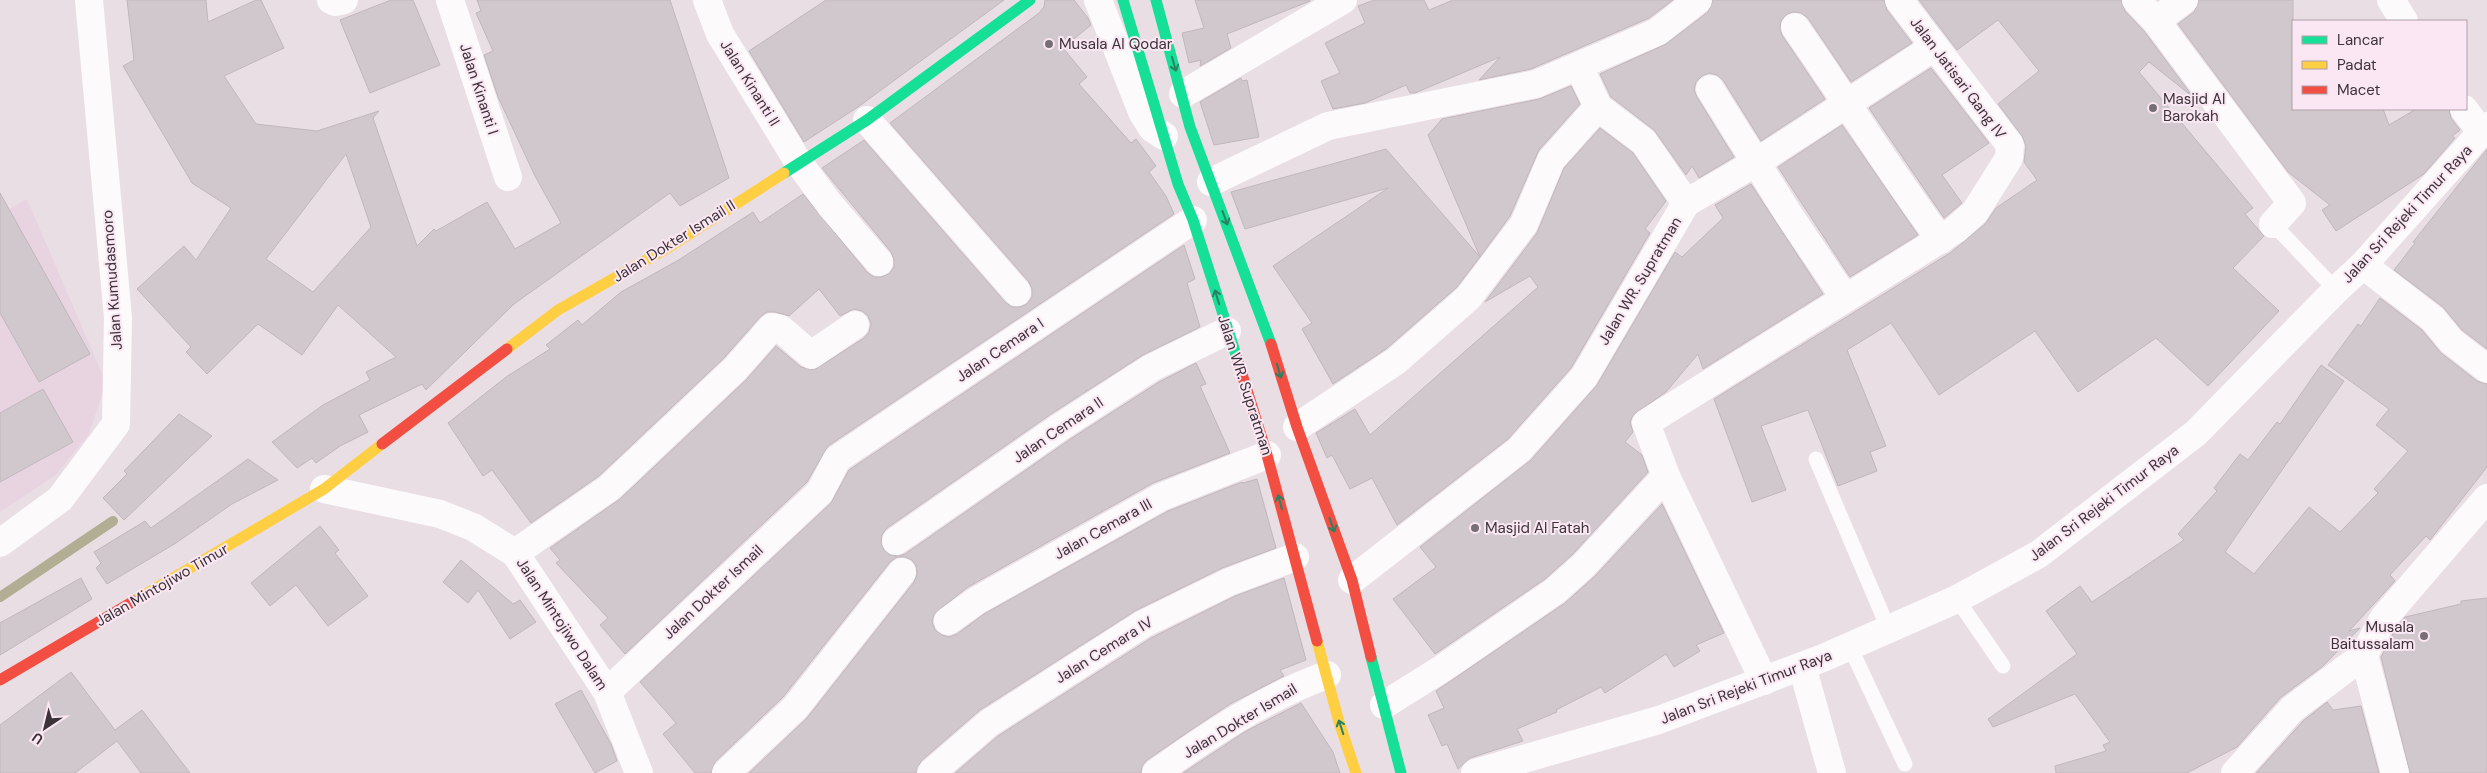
<svg xmlns="http://www.w3.org/2000/svg" width="2487" height="773" viewBox="0 0 2487 773" font-family="'DM Sans',sans-serif">
	<style>
		.built { fill: #e8d4e1 }
		.lines { fill: none; stroke-linecap: round; stroke-linejoin: round }
		.stream { stroke: #b1ae94; stroke-width: 10 }
		.building { fill: #d1c8cd; stroke: #c0b7bc; fill-rule: evenodd }
		.lane { stroke: #fcfafb; stroke-width: 15 }
		.street { stroke: #fcfafb; stroke-width: 28 }
		.fast { stroke: #16e098; stroke-width: 11 }
		.slow { stroke: #ffcf43; stroke-width: 11 }
		.jam { stroke: #f24e42; stroke-width: 11 }
		.oneway { stroke: #2a8163 }
		.poi-dot { fill: #786f75; stroke: #fbe7f3; stroke-width: 2 }
		.labels { text-anchor: middle; stroke-width: 4; stroke-linejoin: round; paint-order: stroke }
		.poi-label { font-size: 15px; fill: #3a3338; stroke: #fbe7f3; text-anchor: start }
		.street-label { font-size: 15px; fill: #3a3338; stroke: #fbe7f3 }
	</style>
	<rect width="100%" height="100%" fill="#eadee5"/>
	<path class="built" d="M27 199 106 383 89 434 56 475 0 512V214Z"/>
	<g class="lines">
		<path class="stream" d="M0 597 113 521"/>
	</g>
	<g class="building">
		<path d="M127 0H206L208 22 256 0H261L284 48 224 76 256 124 317 131 379 111 373 118 417 246 434 229 436 231 487 202 515 249 561 223 535 176 498 97 484 55 493 51 476 13 481 11 477 0H670L729 178 680 206 670 193 514 304 426 390 422 384 359 415 368 432 340 446 316 463 312 458 297 468 272 442 323 405 370 380 366 372 396 357 338 305 302 355 258 324 207 374 186 352 191 347 137 289 184 246 196 260 231 208 192 183 123 66 134 60ZM346 154 371 227 313 292 266 259Z"/>
		<path d="M391 0H413L440 65 370 93 340 20Z"/>
		<path d="M826 0H1004L858 107 804 142 749 51Z"/>
		<path d="M1045 0H1074L1088 18 1091 25 1063 48 1087 77 1079 84 1131 143 1136 139 1156 166 1149 172 1166 196 1174 214 828 446 807 482 625 654 600 625 608 618 556 563 560 560 550 548 620 499 746 380 776 346 801 367 814 370 864 338 869 332 871 324 868 316 862 311 854 309 840 316 819 289 789 316 775 312H767L760 317 724 358 599 476 531 523 492 470 483 476 448 423 506 377 550 349 546 345 578 320 582 325 621 292 677 261 753 212 760 223 803 194 867 272 874 277H881L889 274 894 267V260L891 252 822 168 864 140 1005 302 1012 307H1020L1027 304 1032 297V289L1029 282 890 123 1039 13 1044 7Z"/>
		<path d="M1195 0H1310V1L1227 34 1231 48 1200 66 1201 60 1189 63 1182 33 1204 28Z"/>
		<path d="M1374 0H1424L1429 10 1453 0H1673L1649 18 1531 69 1479 80 1500 57 1415 93H1410L1406 85 1365 103 1333 109 1321 81 1340 73 1325 43 1365 23 1358 6Z"/>
		<path d="M1713 0H1884L1887 10 1912 43 1851 82 1808 18 1801 13 1793 12 1787 14 1781 21 1780 29 1782 35 1825 99 1761 141 1723 80 1717 75 1709 73 1702 76 1696 82 1694 90 1697 97 1734 157 1699 178 1692 166 1686 175 1654 130 1611 97 1600 74 1666 44 1708 12Z"/>
		<path d="M1919 0H2121L2125 11 2144 31 2193 97 2149 62 2139 72 2253 208 2245 214 2264 236 2233 268 2279 311 2208 386 2156 338 2078 392 2035 331 1939 395 1891 323 1847 350 1886 446 1870 452 1877 471 1838 486 1808 410 1761 426 1786 490 1752 502 1714 399 1950 253 1985 224 1996 208 2037 180 2024 162 2026 146 2022 136 1998 104 2039 71 1998 20 1957 50Z"/>
		<path d="M2199 0H2293V109H2383L2389 125 2416 109H2449L2451 118 2460 130 2452 136 2455 138 2424 174 2336 231 2322 210 2330 205 2288 172 2178 24 2194 12Z"/>
		<path d="M1931 68 1989 143 1942 175 1962 203 1944 218 1869 108Z"/>
		<path d="M1241 78 1242 81 1247 80 1259 137 1214 145 1200 102Z"/>
		<path d="M1571 86 1580 104 1539 150 1510 216 1480 257 1428 135 1442 119 1539 99Z"/>
		<path d="M1842 125 1918 235 1850 277 1778 167Z"/>
		<path d="M1600 128 1633 153 1666 201 1645 229 1650 233 1571 368 1508 439 1397 525 1372 478 1350 489 1332 455 1327 458 1316 433 1355 409 1370 435 1538 287 1530 276 1485 302 1537 233 1564 168Z"/>
		<path d="M1386 149 1480 257 1457 287 1386 349 1333 384 1302 329 1312 323 1273 266 1388 188 1245 229 1231 192Z"/>
		<path d="M2487 149V349L2462 330 2443 307 2394 270 2415 243 2413 242Z"/>
		<path d="M1751 184 1823 294 1703 369 1698 354 1666 392 1633 415 1630 422 1633 432 1625 442 1642 455 1648 472 1573 554 1545 579 1435 654 1393 599 1436 567 1420 547 1531 460 1597 385 1675 252 1682 257 1723 218 1715 205Z"/>
		<path d="M0 193 90 354 39 382 0 313Z"/>
		<path d="M1184 245 1195 279 1187 283 1200 327 1143 355 1051 414 887 528 882 535 881 543 884 550 890 555 898 556 905 554 1069 440 1159 382 1196 363 1206 384 1200 386 1230 453 1153 483 968 587 934 614 932 622 935 630 942 635 949 637 957 634 984 614 1168 511 1242 482 1243 483 1257 479 1276 548 1222 568 1135 611 980 710 921 761 916 773H749L807 718 914 582 917 574 916 566 912 560 905 557H897L890 562 783 697 715 762 711 773H695L663 734 676 723 640 682 831 503 849 470Z"/>
		<path d="M2380 298 2422 330 2441 353 2477 381 2487 384V467L2430 540 2426 536 2390 575 2395 581 2349 631 2360 628 2323 666 2280 698 2237 747 2187 773H2056L2055 766 2106 751 2103 745 2110 742 2075 694 1993 727 1988 719 2077 654 2046 611 2080 586 2092 602 2184 540 2178 534 2217 491 2214 488 2240 454 2248 460 2277 422 2280 424 2321 365 2344 381 2225 552 2254 574 2309 507 2340 532 2378 493 2374 489 2408 451 2376 425 2389 409 2328 365 2358 324 2361 326Z"/>
		<path d="M43 389 73 442 0 482V413Z"/>
		<path d="M179 414 212 436 124 520 103 498 127 474 124 471Z"/>
		<path d="M248 459 278 480 232 504 176 543 107 584 96 568 101 563 94 552 145 521 151 528Z"/>
		<path d="M1662 504 1724 633 1696 645 1700 651 1674 667 1666 654 1605 693 1601 687 1556 710 1557 712 1517 729 1523 741 1470 758 1458 769 1447 744 1442 746 1428 715 1444 708 1436 691 1565 603 1595 576Z"/>
		<path d="M320 526 339 550 335 553 368 596 328 626 296 585 270 606 251 583Z"/>
		<path d="M461 560 513 604 520 600 536 622 510 639 478 590 468 603 443 582Z"/>
		<path d="M81 578 92 599 0 655V623Z"/>
		<path d="M1284 578 1306 660 1280 670 1284 676 1230 704 1188 732 1147 760 1142 766 1141 773H955L998 736 1151 638 1235 596Z"/>
		<path d="M2487 598V773H2410L2381 657 2396 628 2405 617 2461 604V601Z"/>
		<path d="M71 672 115 730 142 710 190 773H141L117 741 75 773H0V725Z"/>
		<path d="M581 690 611 744 617 761 595 773 555 704Z"/>
		<path d="M2327 702 2333 710 2361 706 2379 773H2256L2303 721Z"/>
		<path d="M1301 703 1333 752 1340 773H1183L1246 731Z"/>
	</g>
	<g class="lines">
		<g class="lane">
			<path d="M2273 224 2336 290"/>
			<path d="M1816 459 1889 630"/>
			<path d="M1957 599 2003 666"/>
			<path d="M1850 647 1905 764"/>
		</g>
		<g class="street">
			<path d="M331 0 335 2 344 0"/>
			<path d="M450 0 508 177"/>
			<path d="M707 0 720 34 799 163 830 205 879 262"/>
			<path d="M1098 0 1142 112 1152 128 1164 136"/>
			<path d="M2136 0 2156 21 2292 203 2273 224"/>
			<path d="M2391 0 2404 21"/>
			<path d="M2156 21 2184 0"/>
			<path d="M1795 27C1844 97 1889 171 1941 240"/>
			<path d="M1579 66 1598 107 1644 142 1686 203"/>
			<path d="M1710 89 1789 215 1845 298"/>
			<path d="M1183 94 1343 0"/>
			<path d="M2464 109 2481 132"/>
			<path d="M867 120 1017 292"/>
			<path d="M1211 182 1328 126 1536 84 1657 32 1698 0"/>
			<path d="M2363 265 2433 319 2451 341 2487 369"/>
			<path d="M1297 427 1396 361 1468 298 1524 224 1551 160 1598 107"/>
			<path d="M324 489 440 514 473 527 515 553 607 692 639 773"/>
			<path d="M896 541 1060 427 1151 368 1227 331"/>
			<path d="M0 543 60 499 116 424 118 318 89 0"/>
			<path d="M515 553 609 488 735 369 772 327 781 329 811 355 855 325"/>
			<path d="M1352 580 1519 450 1584 377 1686 203 1757 162 1934 47"/>
			<path d="M948 621 976 601 1161 497 1267 455"/>
			<path d="M2364 655 2395 773"/>
			<path d="M1802 666 1832 773"/>
			<path d="M1764 681 1666 476 1646 423 1955 230 1975 212 2009 158 2010 145 1899 0"/>
			<path d="M607 692 820 492 837 459 1193 220"/>
			<path d="M1384 705 1443 668 1555 591 1584 565 1666 476"/>
			<path d="M726 773 795 708 902 572"/>
			<path d="M931 773 989 723 1143 624 1229 582 1295 557"/>
			<path d="M1156 773C1209 735 1265 697 1327 675"/>
			<path d="M1475 773 1659 720 1823 658 1957 599 2039 554 2196 433 2336 290 2363 265 2487 126"/>
			<path d="M2235 773 2292 709 2364 655 2383 619 2487 498"/>
		</g>
		<g class="fast">
			<path d="M1123 0 1178 184 1193 220 1237 358"/>
			<path d="M1156 0 1190 127 1271 344"/>
			<path d="M784 173 867 120 1030 0"/>
			<path d="M1371 657 1401 773"/>
		</g>
		<g class="slow">
			<path d="M507 349 558 310 669 247 784 173"/>
			<path d="M134 601 324 489 382 444"/>
			<path d="M1317 641 1339 722 1356 773"/>
		</g>
		<g class="jam">
			<path d="M1271 344 1297 427 1352 580 1371 657"/>
			<path d="M1237 358 1267 455 1317 641"/>
			<path d="M382 444 507 349"/>
			<path d="M0 680 134 601"/>
		</g>
	</g>
	<defs><path id="oneway-shaft" d="M-6 0H5M1.5-3L5.5 0L1.5 3" fill="none" stroke-width="1.6" stroke-linecap="round" stroke-linejoin="round" transform="scale(1.25)"/></defs>
	<g class="oneway">
		<use href="#oneway-shaft" transform="translate(1174 64) rotate(74)"/>
		<use href="#oneway-shaft" transform="translate(1225 218) rotate(70)"/>
		<use href="#oneway-shaft" transform="translate(1217 297) rotate(-107)"/>
		<use href="#oneway-shaft" transform="translate(1279 371) rotate(73)"/>
		<use href="#oneway-shaft" transform="translate(1280 502) rotate(-105)"/>
		<use href="#oneway-shaft" transform="translate(1332 525) rotate(70)"/>
		<use href="#oneway-shaft" transform="translate(1341 727) rotate(-108)"/>
	</g>
	<g class="poi-dot">
		<circle cx="1049" cy="44" r="5"/>
		<circle cx="2153" cy="108" r="5"/>
		<circle cx="1475" cy="528" r="5"/>
		<circle cx="2424" cy="636" r="5"/>
	</g>
	<g class="labels">
		<g class="poi-label">
			<text x="1059" y="49">Musala Al Qodar</text>
			<text x="2163" y="104">Masjid Al<tspan x="2163" dy="17">Barokah</tspan></text>
			<text x="1485" y="533">Masjid Al Fatah</text>
			<text x="2414" y="632" text-anchor="end">Musala<tspan x="2414" dy="17">Baitussalam</tspan></text>
		</g>
		<g class="street-label">
			<text transform="translate(1958 78) rotate(53)" y="5">Jalan Jatisari Gang IV</text>
			<text transform="translate(750 83) rotate(58)" y="5">Jalan Kinanti II</text>
			<text transform="translate(479 89) rotate(72)" y="5">Jalan Kinanti I</text>
			<text transform="translate(2407 214) rotate(-47)" y="5">Jalan Sri Rejeki Timur Raya</text>
			<text transform="translate(674 241) rotate(-32)" y="5">Jalan Dokter Ismail II</text>
			<text transform="translate(112 280) rotate(-94)" y="5">Jalan Kumudasmoro</text>
			<text transform="translate(1640 281) rotate(-59)" y="5">Jalan WR. Supratman</text>
			<text transform="translate(1000 350) rotate(-34)" y="5">Jalan Cemara I</text>
			<text transform="translate(1245 385) rotate(72)" y="5">Jalan WR. Supratman</text>
			<text transform="translate(1058 430) rotate(-34)" y="5">Jalan Cemara II</text>
			<text transform="translate(2104 503) rotate(-37)" y="5">Jalan Sri Rejeki Timur Raya</text>
			<text transform="translate(1103 529) rotate(-29)" y="5">Jalan Cemara III</text>
			<text transform="translate(162 585) rotate(-30)" y="5">Jalan Mintojiwo Timur</text>
			<text transform="translate(713 592) rotate(-43)" y="5">Jalan Dokter Ismail</text>
			<text transform="translate(562 624) rotate(57)" y="5">Jalan Mintojiwo Dalam</text>
			<text transform="translate(1104 650) rotate(-32)" y="5">Jalan Cemara IV</text>
			<text transform="translate(1746 687) rotate(-21)" y="5">Jalan Sri Rejeki Timur Raya</text>
			<text transform="translate(1240 721) rotate(-31)" y="5">Jalan Dokter Ismail</text>
		</g>
	</g>
	<rect x="2292" y="20" width="175" height="90" fill="#fbe7f3" stroke="#ae9fa8"/>
	<rect x="2302" y="36" width="25" height="8" fill="#16e098" stroke="#ae9fa8"/>
	<text x="2337" y="45" font-size="15" fill="#3a3338">Lancar</text>
	<rect x="2302" y="61" width="25" height="8" fill="#ffcf43" stroke="#ae9fa8"/>
	<text x="2337" y="70" font-size="15" fill="#3a3338">Padat</text>
	<rect x="2302" y="86" width="25" height="8" fill="#f24e42" stroke="#ae9fa8"/>
	<text x="2337" y="95" font-size="15" fill="#3a3338">Macet</text>
	<g transform="translate(45 728) rotate(215)" stroke="#fbe7f3" stroke-width="4" paint-order="stroke">
	<path d="M0-4L9 19L0 12L-9 19Z" fill="#3a3338"/>
	<text y="-8" font-size="14" font-weight="bold" text-anchor="middle" fill="#3a3338">U</text>
	</g>
</svg>
